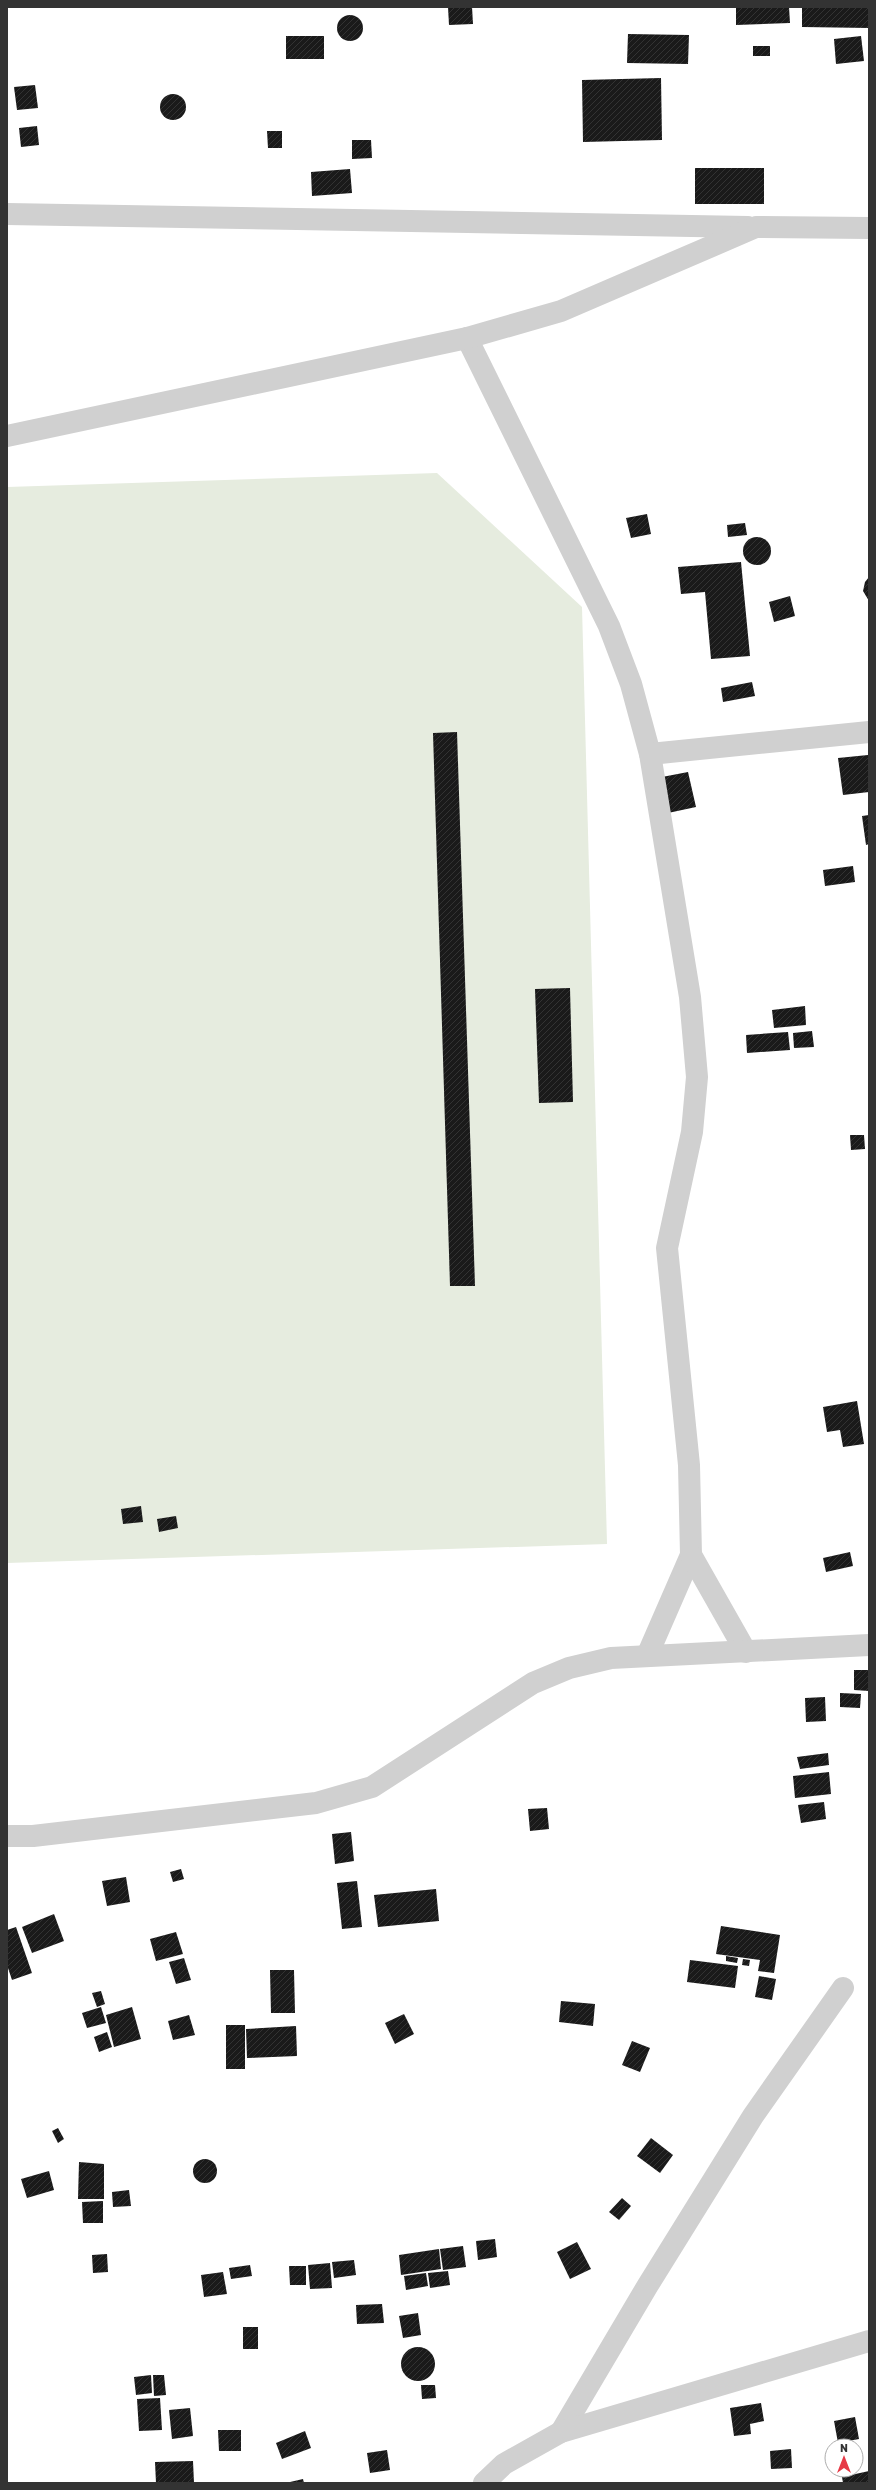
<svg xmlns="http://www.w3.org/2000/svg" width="876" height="2490" viewBox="0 0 876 2490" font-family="Rubik,sans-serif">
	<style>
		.pitch { fill: #e6ecdf }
		.building { fill: url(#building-hatch) }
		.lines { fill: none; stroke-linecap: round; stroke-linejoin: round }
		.street { stroke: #d0d0d0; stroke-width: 22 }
	</style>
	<defs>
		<pattern id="building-hatch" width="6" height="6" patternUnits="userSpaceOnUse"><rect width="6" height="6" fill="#1a1a1a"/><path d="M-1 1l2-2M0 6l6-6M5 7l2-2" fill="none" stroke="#333"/></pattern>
	</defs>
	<rect width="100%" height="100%" fill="#fff"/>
	<path class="pitch" d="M437 473 582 607 607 1544 7 1563V487Z"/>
	<g class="building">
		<path d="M448 7H472L473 24 449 25Z"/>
		<path d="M736 7H789L790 23 736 25Z"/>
		<path d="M802 7H869V28L802 27Z"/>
		<circle cx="350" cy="28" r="13"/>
		<path d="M628 34 689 35 688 64 627 63Z"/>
		<rect x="286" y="36" width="38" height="23"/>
		<path d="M861 36 864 61 836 64 834 39Z"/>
		<rect x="753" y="46" width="17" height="10"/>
		<path d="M661 78 662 140 583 142 582 80Z"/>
		<path d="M35 85 38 108 17 110 14 87Z"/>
		<circle cx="173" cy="107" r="13"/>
		<path d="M37 126 39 145 21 147 19 128Z"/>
		<path d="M267 131H282V148H268Z"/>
		<path d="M352 140H371L372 158 352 159Z"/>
		<rect x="695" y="168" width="69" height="36"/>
		<path d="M350 169 352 193 312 196 311 172Z"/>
		<path d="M647 514 651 534 631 538 626 518Z"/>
		<path d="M745 523 747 535 728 537 727 525Z"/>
		<circle cx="757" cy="551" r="14"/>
		<path d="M741 562 750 656 711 659 705 592 681 594 678 567Z"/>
		<path d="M869 577V601L863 591 865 582Z"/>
		<path d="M790 596 795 616 774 622 769 602Z"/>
		<path d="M752 682 755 696 723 702 721 688Z"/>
		<path d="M457 732 475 1286H450L433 733Z"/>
		<path d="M868 755 869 792 843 795 838 758Z"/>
		<path d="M688 772 696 807 668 813 662 777Z"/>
		<path d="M869 815V844L866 845 862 816Z"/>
		<path d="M853 866 855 882 825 886 823 870Z"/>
		<path d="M570 988 573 1102 539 1103 535 989Z"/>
		<path d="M805 1006 806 1025 774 1028 772 1010Z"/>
		<path d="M812 1031 814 1047 794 1048 793 1033Z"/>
		<path d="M788 1032 790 1050 747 1053 746 1035Z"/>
		<path d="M850 1135H864L865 1149 851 1150Z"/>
		<path d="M857 1401 864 1444 843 1447 840 1430 827 1432 823 1407Z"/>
		<path d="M141 1506 143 1522 123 1524 121 1509Z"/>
		<path d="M176 1516 178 1528 159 1532 157 1519Z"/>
		<path d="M850 1552 853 1566 826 1572 823 1558Z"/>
		<path d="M854 1670H869V1691L854 1690Z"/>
		<path d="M840 1693 861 1694 860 1708 840 1707Z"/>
		<path d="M825 1697 826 1721 806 1722 805 1698Z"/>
		<path d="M828 1753 829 1765 800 1769 797 1757Z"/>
		<path d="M829 1772 831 1794 795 1798 793 1776Z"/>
		<path d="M824 1802 826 1819 801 1823 798 1805Z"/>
		<path d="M547 1808 549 1829 530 1831 528 1809Z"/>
		<path d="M351 1832 354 1861 335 1864 332 1834Z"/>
		<path d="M181 1869 184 1879 173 1882 170 1872Z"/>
		<path d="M126 1877 130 1902 107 1906 102 1881Z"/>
		<path d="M357 1881 362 1927 342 1929 337 1883Z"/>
		<path d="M436 1889 439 1921 378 1927 374 1895Z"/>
		<path d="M54 1914 64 1941 32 1953 22 1927Z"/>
		<path d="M721 1926 780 1935 774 1973 758 1971 760 1960 716 1954Z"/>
		<path d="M16 1927 32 1973 12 1980 7 1965V1930Z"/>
		<path d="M176 1932 183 1954 156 1961 150 1939Z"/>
		<path d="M726 1956 738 1958 737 1963 726 1961Z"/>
		<path d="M184 1958 191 1980 176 1984 169 1962Z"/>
		<path d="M743 1959 750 1960 749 1966 742 1965Z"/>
		<path d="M690 1960 738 1966 735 1988 687 1982Z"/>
		<path d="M270 1970H294L295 2013H271Z"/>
		<path d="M759 1976 776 1979 772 2000 755 1997Z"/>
		<path d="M101 1991 105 2004 97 2007 92 1993Z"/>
		<path d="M561 2001 595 2004 593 2026 559 2022Z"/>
		<path d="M101 2007 106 2023 87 2028 82 2013Z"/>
		<path d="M132 2007 141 2039 114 2047 106 2015Z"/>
		<path d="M404 2014 414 2034 395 2044 385 2023Z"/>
		<path d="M189 2015 195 2035 173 2040 168 2021Z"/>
		<rect x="226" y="2025" width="19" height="44"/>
		<path d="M296 2026 297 2056 247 2058 246 2029Z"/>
		<path d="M107 2032 112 2047 99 2052 94 2037Z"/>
		<path d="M632 2041 650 2048 640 2072 622 2065Z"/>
		<path d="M58 2128 64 2139 58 2143 52 2131Z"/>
		<path d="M651 2138 673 2155 660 2173 637 2156Z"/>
		<circle cx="205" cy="2171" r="12"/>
		<path d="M79 2162 104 2164V2199H78Z"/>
		<path d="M49 2171 54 2190 27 2198 21 2179Z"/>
		<path d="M129 2190 131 2206 113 2207 112 2192Z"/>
		<path d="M622 2198 631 2206 619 2220 609 2212Z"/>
		<path d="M103 2201V2223H83L82 2202Z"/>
		<path d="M495 2239 497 2257 478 2260 476 2241Z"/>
		<path d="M577 2242 591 2269 570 2279 557 2252Z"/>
		<path d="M463 2246 466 2267 443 2270 440 2249Z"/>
		<path d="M439 2249 441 2269 401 2275 399 2255Z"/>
		<path d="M107 2254 108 2272 93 2273 92 2255Z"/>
		<path d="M354 2260 356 2275 334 2278 332 2262Z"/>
		<path d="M330 2263 332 2288 310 2289 308 2265Z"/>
		<path d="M250 2265 252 2276 231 2279 229 2268Z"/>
		<path d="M289 2266H306V2285H290Z"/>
		<path d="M448 2271 450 2285 430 2288 428 2273Z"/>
		<path d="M223 2272 227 2294 204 2297 201 2275Z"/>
		<path d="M426 2273 428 2286 406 2290 404 2276Z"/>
		<path d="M382 2304 384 2323 357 2324 356 2305Z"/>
		<path d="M418 2313 421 2335 403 2338 399 2316Z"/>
		<rect x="243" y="2327" width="15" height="22"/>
		<circle cx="418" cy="2364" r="17"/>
		<path d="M151 2375 152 2393 136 2395 134 2377Z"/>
		<path d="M153 2375H164L166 2395 154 2396Z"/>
		<path d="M421 2385H435L436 2398 422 2399Z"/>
		<path d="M160 2398 162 2430 139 2431 137 2399Z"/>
		<path d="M761 2403 764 2421 750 2424 751 2434 734 2436 730 2408Z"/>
		<path d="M190 2408 193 2436 172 2439 169 2410Z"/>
		<path d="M855 2417 859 2439 838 2443 834 2421Z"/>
		<path d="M218 2430H241V2451H219Z"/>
		<path d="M305 2431 311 2448 282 2459 276 2443Z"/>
		<path d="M791 2449 792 2468 771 2469 770 2451Z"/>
		<path d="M387 2450 390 2470 370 2473 367 2453Z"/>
		<path d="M193 2461 194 2483H156L155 2462Z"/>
		<path d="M869 2471V2483H843L842 2477Z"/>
		<path d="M303 2479 304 2483H290V2482Z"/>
	</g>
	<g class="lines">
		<g class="street">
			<path d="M7 214 748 227"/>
			<path d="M467 338 609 626 631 684 650 754 690 997 697 1077 692 1132 667 1248 689 1465 691 1555 647 1656"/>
			<path d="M7 436 467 338 561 311 756 227 869 228"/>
			<path d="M650 754 869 732"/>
			<path d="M691 1555 746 1652"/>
			<path d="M7 1836H33L316 1803 372 1787 533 1683 569 1668 611 1658 869 1645"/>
			<path d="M561 2432 648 2285 753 2116 843 1988"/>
			<path d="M484 2483 504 2464 561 2432 869 2341"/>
		</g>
	</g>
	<rect width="876" height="2490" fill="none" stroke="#333333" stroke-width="16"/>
	<g transform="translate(844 2458)"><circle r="19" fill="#ffffff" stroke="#adadad"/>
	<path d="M0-3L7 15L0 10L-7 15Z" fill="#e63946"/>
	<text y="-6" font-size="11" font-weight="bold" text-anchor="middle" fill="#333333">N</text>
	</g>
</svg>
